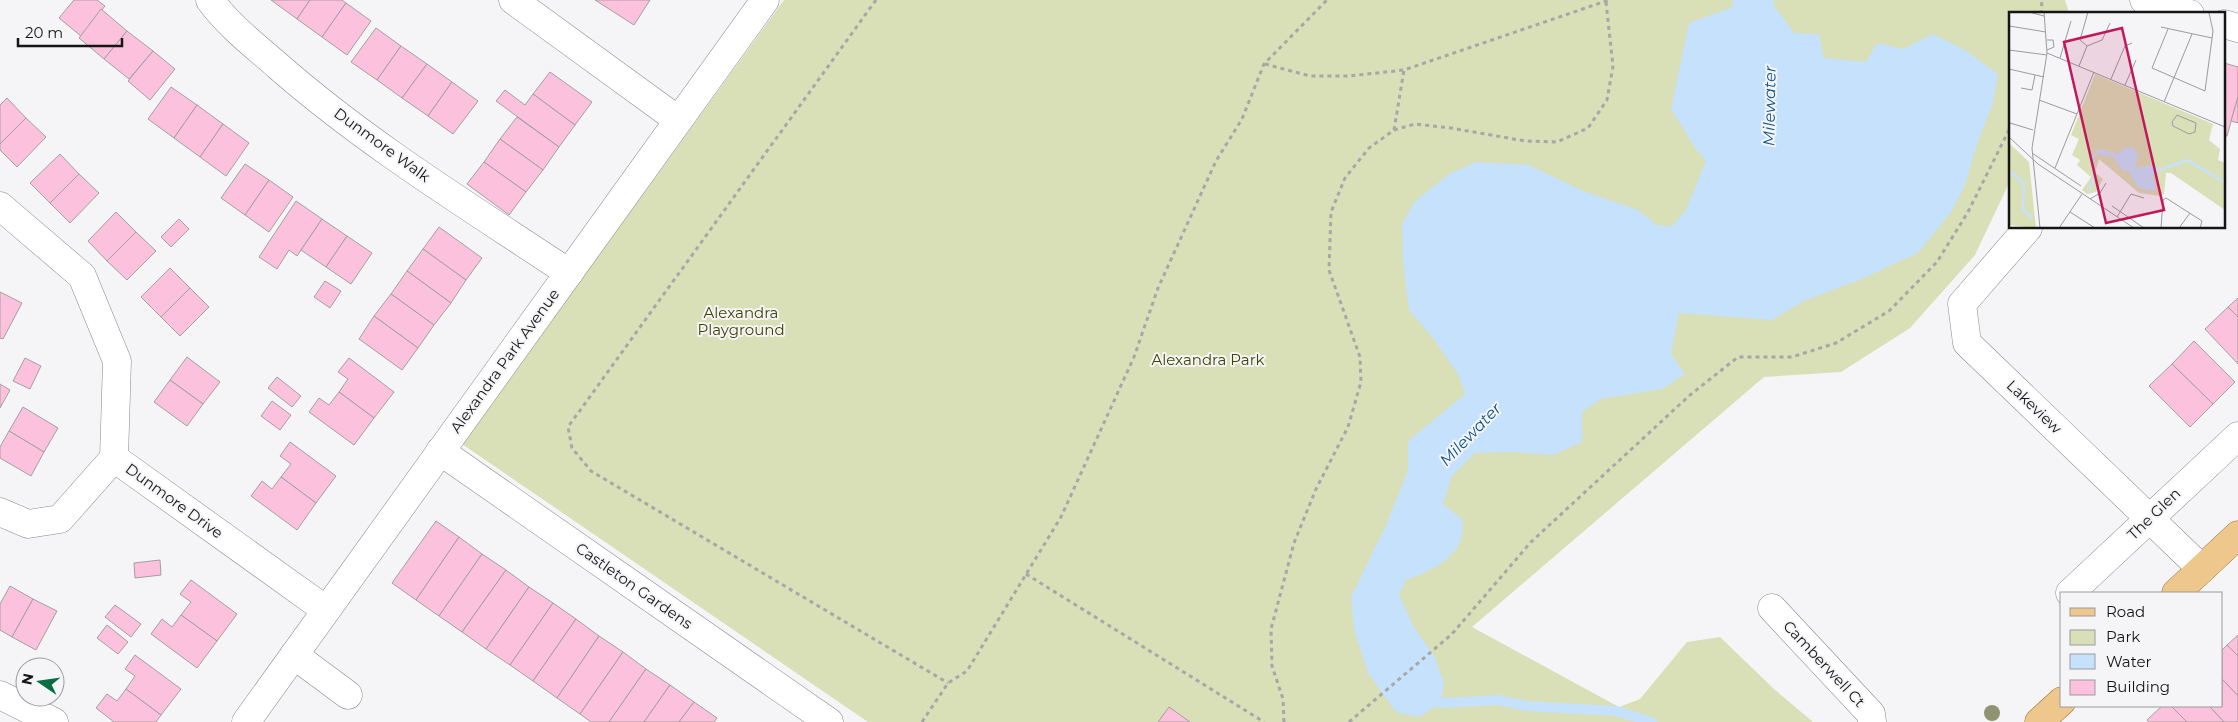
<svg xmlns="http://www.w3.org/2000/svg" width="2238" height="722" viewBox="0 0 2238 722" font-family="Montserrat,sans-serif">
	<style>
		.green { fill: #d9dfb6 }
		.water { fill: #c6e1fb }
		.lines { fill: none; stroke-linecap: round; stroke-linejoin: round }
		.stream { stroke: #c6e1fb; stroke-width: 10 }
		.building { fill: #fcc2dd; stroke: #a29fa1 }
		.minor-casing { stroke: #88878a; stroke-width: 29 }
		.major-casing { stroke: #9a7131; stroke-width: 29 }
		.path { stroke: #a7a7aa; stroke-width: 3; stroke-dasharray: 4 4; stroke-linecap: butt }
		.minor { stroke: #fff; stroke-width: 28 }
		.major { stroke: #edc78c; stroke-width: 28 }
		.tree { fill: #919470 }
		.labels { text-anchor: middle; stroke-width: 4; stroke-linejoin: round; paint-order: stroke }
		.street-label { font-size: 15px; fill: #151516; stroke: #f5f5f8 }
		.park-label { font-size: 15px; fill: #3f4400; stroke: #f5f5f8 }
		.water-label { font-size: 16px; font-style: italic; fill: #0e5386; stroke: #f5f5f8 }
		.inset-river { fill: none; stroke: #c6e1fb; stroke-width: 2.5 }
		.inset-road { fill: none; stroke: #9b9b9e; stroke-width: 1 }
		.view { fill: #c2185b; fill-opacity: 0.15; stroke: #c2185b; stroke-width: 2.5 }
		.inset-edge { fill: none; stroke: #151516; stroke-width: 2.5 }
	</style>
	<rect width="100%" height="100%" fill="#f5f5f8"/>
	<path class="green" d="M784 0H2065L2068 9 2067 14H2010V181L1975 255 1910 328 1841 372 1764 377 1472 627 1619 707 1640 699 1687 642 1720 637 1774 689 1813 722H868L462 444Z"/>
	<path class="water" d="M1733 0H1775L1773 4 1794 33 1819 34 1824 58 1866 62 1877 43 1903 49 1933 34 1965 50 1998 74 1993 103 1977 144 1965 185 1951 212 1918 253 1864 278 1804 301 1772 320 1679 313 1671 354 1685 374 1662 389 1601 399 1582 412V442L1554 455 1511 452 1475 453 1452 476 1443 504 1463 520C1462 526 1463 534 1461 539 1453 562 1426 573 1406 580L1399 595 1414 627 1435 657 1444 683 1441 703 1419 717 1396 712 1368 673 1354 630 1351 597 1386 525 1408 470V441L1465 394 1458 374 1432 337 1409 310 1403 262 1402 224 1415 201 1449 174 1476 162 1529 165 1581 190 1638 210 1657 225 1672 226 1686 210 1706 161 1695 148 1671 109 1689 23 1732 7Z"/>
	<g class="lines">
		<path class="stream" d="M1428 700 1441 703 1498 700 1527 706 1616 711 1652 722"/>
	</g>
	<g class="building">
		<path d="M74 0H97L105 6 81 36 59 18Z"/>
		<path d="M271 0H310L297 19Z"/>
		<path d="M310 0H342L346 3 322 37 297 19Z"/>
		<path d="M595 0H650L634 25Z"/>
		<path d="M346 3 371 21 347 55 322 37Z"/>
		<path d="M101 9 127 31 104 59 79 38Z"/>
		<path d="M376 28 401 46 377 80 351 62Z"/>
		<path d="M127 31 153 51 129 79 104 59Z"/>
		<path d="M401 46 427 64 402 98 377 80Z"/>
		<path d="M153 51 175 69 150 100 128 81Z"/>
		<path d="M2224 63 2238 67V97L2227 136 2224 135Z"/>
		<path d="M427 64 452 82 428 116 402 98Z"/>
		<path d="M550 72 592 102 575 125 533 94Z"/>
		<path d="M452 82 478 101 453 134 428 116Z"/>
		<path d="M171 87 197 105 174 138 148 119Z"/>
		<path d="M505 90 525 105 533 94 575 125 559 147 496 101Z"/>
		<path d="M2238 97V123L2231 121Z"/>
		<path d="M7 98 26 118 0 144V105Z"/>
		<path d="M197 105 223 124 200 157 174 138Z"/>
		<path d="M517 117 559 147 543 170 500 139Z"/>
		<path d="M26 118 46 137 17 167 0 150V144Z"/>
		<path d="M223 124 249 143 226 176 200 157Z"/>
		<path d="M500 139 543 170 526 192 484 162Z"/>
		<path d="M60 154 79 174 50 203 30 183Z"/>
		<path d="M484 162 526 192 509 215 467 184Z"/>
		<path d="M245 164 269 180 245 215 221 198Z"/>
		<path d="M79 174 99 193 70 223 50 203Z"/>
		<path d="M269 180 293 197 269 232 245 215Z"/>
		<path d="M296 201 322 219 297 256 289 250 277 269 259 257Z"/>
		<path d="M116 212 136 232 107 261 88 241Z"/>
		<path d="M179 219 189 229 171 247 161 237Z"/>
		<path d="M322 219 347 236 326 267 301 250Z"/>
		<path d="M439 227 482 258 466 280 423 249Z"/>
		<path d="M136 232 156 251 127 280 107 261Z"/>
		<path d="M347 236 372 253 351 284 326 267Z"/>
		<path d="M423 249 466 280 451 303 407 271Z"/>
		<path d="M170 268 190 288 161 317 141 297Z"/>
		<path d="M407 271 451 303 434 325 391 294Z"/>
		<path d="M325 281 341 291 330 308 314 297Z"/>
		<path d="M190 288 209 307 180 336 161 317Z"/>
		<path d="M0 292 22 303 3 339 0 338Z"/>
		<path d="M391 294 434 325 418 348 374 316Z"/>
		<path d="M2238 298V317L2228 307Z"/>
		<path d="M2228 307 2238 317V364L2205 329Z"/>
		<path d="M374 316 418 348 402 370 359 339Z"/>
		<path d="M2194 341 2235 382 2213 404 2172 364Z"/>
		<path d="M187 357 220 382 203 404 170 380Z"/>
		<path d="M25 358 41 366 30 389 13 381Z"/>
		<path d="M349 358 394 392 374 418 339 392 348 379 338 372Z"/>
		<path d="M2172 364 2213 404 2190 427 2149 386Z"/>
		<path d="M277 377 301 396 292 407 268 388Z"/>
		<path d="M170 380 203 404 187 426 154 402Z"/>
		<path d="M0 384 10 390 0 408Z"/>
		<path d="M339 392 374 418 354 445 309 412 319 398 329 405Z"/>
		<path d="M272 401 291 415 280 430 261 416Z"/>
		<path d="M23 407 58 428 44 452 9 431Z"/>
		<path d="M9 431 44 452 31 476 0 458V447Z"/>
		<path d="M290 442 336 476 316 503 281 477 291 464 280 456Z"/>
		<path d="M281 477 316 503 297 530 251 496 262 481 272 489Z"/>
		<path d="M436 521 459 537 416 600 392 583Z"/>
		<path d="M459 537 482 554 439 616 416 600Z"/>
		<path d="M482 554 506 570 462 632 439 616Z"/>
		<path d="M160 560 161 575 135 578 134 563Z"/>
		<path d="M506 570 529 587 486 649 462 632Z"/>
		<path d="M191 580 237 614 217 641 181 615 191 602 180 594Z"/>
		<path d="M10 586 33 599 12 637 0 630V604Z"/>
		<path d="M529 587 553 603 510 665 486 649Z"/>
		<path d="M33 599 57 611 36 650 12 637Z"/>
		<path d="M553 603 576 619 533 681 510 665Z"/>
		<path d="M115 605 141 624 131 637 105 617Z"/>
		<path d="M181 615 217 641 197 668 151 634 162 619 172 627Z"/>
		<path d="M576 619 599 636 557 698 533 681Z"/>
		<path d="M107 625 128 642 118 654 97 638Z"/>
		<path d="M2238 635V656L2227 645Z"/>
		<path d="M599 636 623 652 580 714 557 698Z"/>
		<path d="M2227 645 2238 656V696L2222 679V650Z"/>
		<path d="M623 652 646 669 609 722H591L580 714Z"/>
		<path d="M135 655 181 689 161 715 126 689 135 676 125 669Z"/>
		<path d="M646 669 670 685 644 722H609Z"/>
		<path d="M2222 679 2238 696V722H2224L2209 706H2222Z"/>
		<path d="M670 685 694 702 679 722H644Z"/>
		<path d="M126 689 161 715 156 722H114L96 708 107 694 117 701Z"/>
		<path d="M694 702 717 718 714 722H679Z"/>
		<path d="M2162 706H2171L2187 722H2149L2147 720Z"/>
		<path d="M2171 706H2209L2224 722H2187Z"/>
		<path d="M1169 707 1190 722H1158Z"/>
	</g>
	<g class="lines">
		<defs>
			<g id="minor">
				<path d="M210 0C228 25 254 45 278 66 367 144 470 207 569 273"/>
				<path d="M513 0 678 120"/>
				<path d="M2144 0 2190 14"/>
				<path d="M2224 24 2238 28"/>
				<path d="M0 206 82 276 117 361 114 458"/>
				<path d="M2028 228 1962 304 1967 343 2202 569"/>
				<path d="M440 451 829 722"/>
				<path d="M0 512 28 524 60 519 114 458 326 610"/>
				<path d="M2070 593 2238 436"/>
				<path d="M1772 608 1871 714 1872 722"/>
				<path d="M294 655 348 695"/>
				<path d="M0 695 54 722"/>
				<path d="M246 722 765 0"/>
			</g>
			<g id="major">
				<path d="M2176 593 2238 535"/>
				<path d="M2039 722 2062 701"/>
			</g>
		</defs>
		<use href="#minor" class="minor-casing"/>
		<use href="#major" class="major-casing"/>
		<g class="path">
			<path d="M876 0 568 427 572 448 591 471 948 683"/>
			<path d="M2041 14 2042 0"/>
			<path d="M1265 64 1310 76H1349L1404 70 1609 0"/>
			<path d="M1394 130 1415 124 1451 128 1525 141 1557 142 1588 128 1607 100 1613 66 1606 2"/>
			<path d="M1026 574 1264 722"/>
			<path d="M922 722 948 683 967 671 1061 517 1134 357 1158 288 1216 161 1242 119 1264 64 1327 0"/>
			<path d="M1284 722 1283 699 1272 666 1271 629 1294 543 1316 489 1348 427 1361 382 1360 357 1329 270 1331 212 1345 178 1369 148 1394 130 1404 70"/>
			<path d="M1349 722 1452 634 1531 542 1690 395 1738 357H1792L1836 343 1889 311 1937 262 1968 212 2010 128"/>
		</g>
		<use href="#minor" class="minor"/>
		<use href="#major" class="major"/>
	</g>
	<circle class="tree" cx="1992" cy="713" r="8"/>
	<g class="labels">
		<g class="street-label">
			<text transform="translate(382 145) rotate(36)" y="5">Dunmore Walk</text>
			<text transform="translate(505 361) rotate(-54)" y="5">Alexandra Park Avenue</text>
			<text transform="translate(2034 407) rotate(44)" y="5">Lakeview</text>
			<text transform="translate(174 501) rotate(36)" y="5">Dunmore Drive</text>
			<text transform="translate(2154 514) rotate(-44)" y="5">The Glen</text>
			<text transform="translate(634 586) rotate(35)" y="5">Castleton Gardens</text>
			<text transform="translate(1824 664) rotate(47)" y="5">Camberwell Ct</text>
		</g>
		<g class="park-label">
			<text x="741" y="318">Alexandra<tspan x="741" dy="17">Playground</tspan></text>
			<text x="1208" y="365">Alexandra Park</text>
		</g>
		<g class="water-label">
			<text transform="translate(1769 106) rotate(-89)" y="6">Milewater</text>
			<text transform="translate(1470 434) rotate(-46)" y="6">Milewater</text>
		</g>
	</g>
	<g transform="translate(2009 12)">
		<rect width="216" height="216" fill="#f5f5f8"/>
		<path d="M86 62 204 112 200 128 211 137 209 148 216 151V198L162 161H157L155 182 151 184 130 181 90 147 86 161 94 167 87 180 78 182 73 178 82 165 68 153 71 148 63 143 70 127 62 123ZM0 131 20 150 27 216 0 213Z" fill="#d9dfb6"/>
		<path d="M124 135 129 143 126 156 143 153 151 158 143 165 147 173 145 179 129 176 119 158 115 160 102 143 97 145 91 141 85 146 82 145 90 137 109 142 115 136Z" fill="#c6e1fb"/>
		<path class="inset-river" d="M151 158 178 148 217 171M2 160 15 172 14 197 23 206M80 178 86 165 83 145"/>
		<path class="inset-road" d="M20 0 35 4M0 14 37 20M152 15 203 26M159 17 143 56 196 79 204 19 200 1M38 28H44L45 35 38 38M78 34 93 28 101 11M0 38 38 43M38 41 216 115 217 125M51 46 62 9M70 54 78 34 71 28 79 0M0 57 35 65M102 67 116 34 123 31M116 73 127 48M12 76 23 78 26 63M30 88 68 102M155 90 183 22M168 103 187 111 186 120 180 122 164 114 163 110ZM1 111 24 118M0 125 29 152 125 216M23 141 72 174M46 156 85 60M81 187 91 181 97 171M103 194 135 216M61 200 86 216M108 205 122 182 135 186M31 216 23 136 38 41 35 0M50 216 73 182M152 216 154 188 157 186 193 209 191 216M170 216 181 201"/>
		<path class="view" d="M113 16 155 198 97 211 55 30Z"/>
		<rect width="216" height="216" class="inset-edge"/>
	</g>
	<rect x="2060" y="592" width="162" height="115" fill="#f5f5f8" stroke="#9b9b9e"/>
	<rect x="2070" y="608" width="25" height="8" fill="#edc78c" stroke="#9b9b9e"/>
	<text x="2106" y="617" font-size="15" fill="#151516">Road</text>
	<rect x="2070" y="630" width="25" height="15" fill="#d9dfb6" stroke="#9b9b9e"/>
	<text x="2106" y="642" font-size="15" fill="#151516">Park</text>
	<rect x="2070" y="654" width="25" height="15" fill="#c6e1fb" stroke="#9b9b9e"/>
	<text x="2106" y="667" font-size="15" fill="#151516">Water</text>
	<rect x="2070" y="680" width="25" height="15" fill="#fcc2dd" stroke="#9b9b9e"/>
	<text x="2106" y="692" font-size="15" fill="#151516">Building</text>
	<g transform="translate(40 682) rotate(283)"><circle r="24" fill="#f5f5f8" stroke="#9b9b9e"/>
	<path d="M0-4L9 19L0 12L-9 19Z" fill="#096e44"/>
	<text y="-8" font-size="14" font-weight="bold" text-anchor="middle" fill="#151516">N</text>
	</g>
	<path d="M18 38v8h104v-8" fill="none" stroke="#151516" stroke-width="2.5"/>
	<text x="25" y="38" font-size="15" fill="#151516" stroke="#f5f5f8" stroke-width="4" paint-order="stroke">20 m</text>
</svg>
